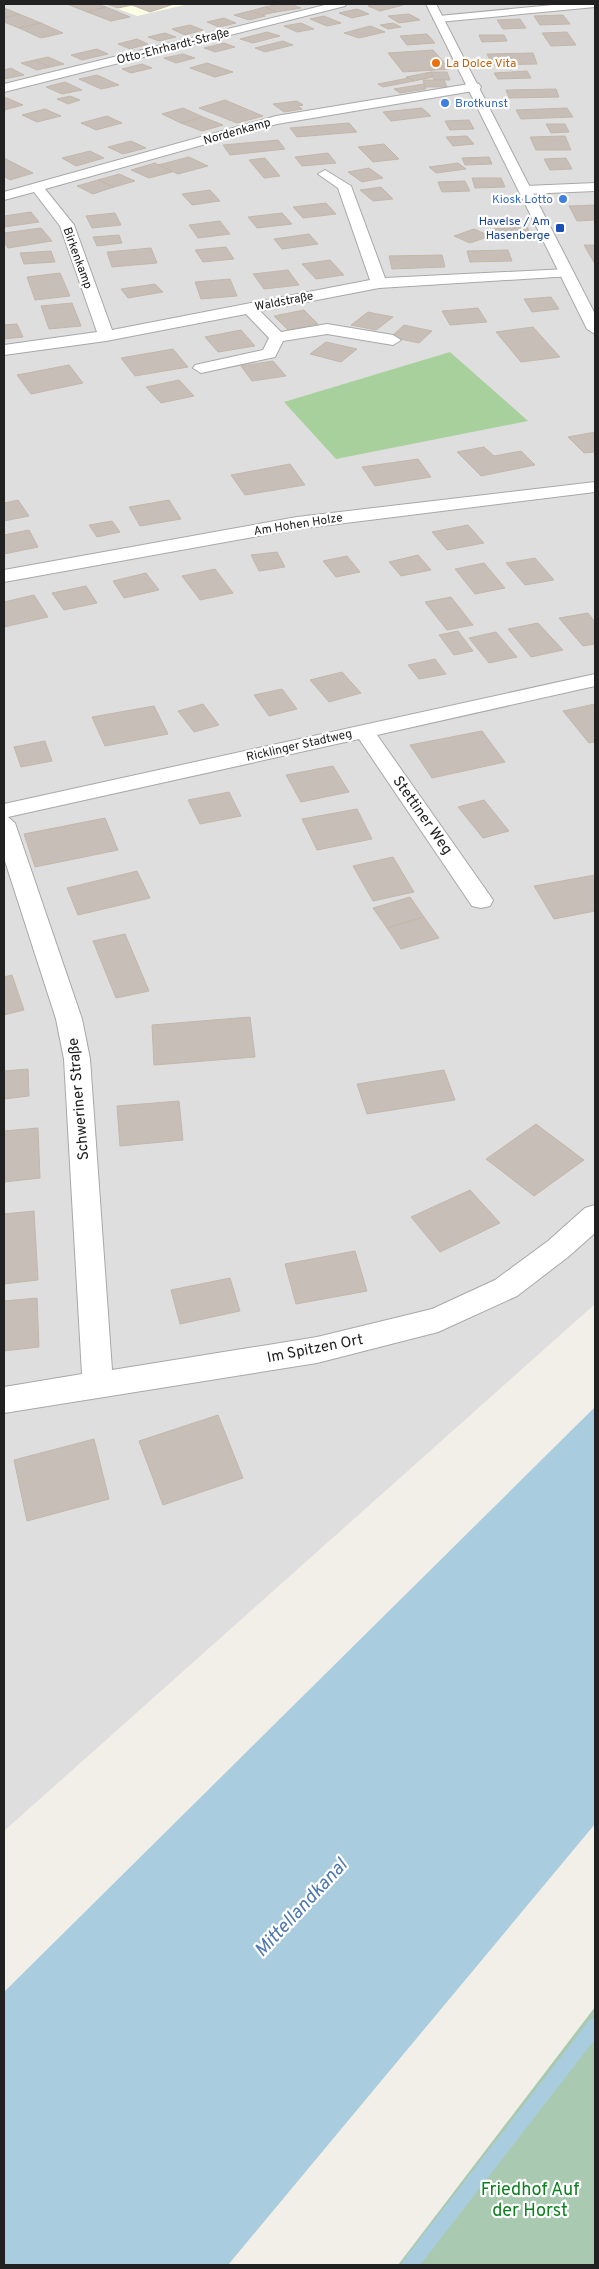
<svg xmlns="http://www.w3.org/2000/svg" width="599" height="2269" viewBox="0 0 599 2269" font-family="Overpass,sans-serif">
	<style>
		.residential { fill: #dfdede }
		.education { fill: #fcffe3 }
		.forest { fill: #a8d09d }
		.cemetery { fill: #a9cab0 }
		.water { fill: #a9cdde }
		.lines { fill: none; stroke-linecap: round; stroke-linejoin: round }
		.stream { stroke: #a9cdde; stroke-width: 16 }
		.building { fill: #c6beb7; stroke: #c3b7aa }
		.minor-casing { stroke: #a8a8a8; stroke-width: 2 }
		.tertiary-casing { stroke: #a8a8a8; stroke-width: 2 }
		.minor { fill: #fff; fill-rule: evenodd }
		.tertiary { fill: #fff; fill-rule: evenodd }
		.food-dot { fill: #e8710a; stroke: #fff; stroke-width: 2 }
		.shop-dot { fill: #3f7fe0; stroke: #fff; stroke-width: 2 }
		.transit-dot { fill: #1a4fb4; stroke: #fff; stroke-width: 2 }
		.labels { text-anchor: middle; stroke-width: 4.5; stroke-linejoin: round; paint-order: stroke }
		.far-street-label { font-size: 12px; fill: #212121; stroke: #fff }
		.far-food-label { font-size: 12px; fill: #c56008; stroke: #fff; text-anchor: start }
		.far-shop-label { font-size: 12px; fill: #366cbe; stroke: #fff; text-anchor: start }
		.far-transit-label { font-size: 12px; fill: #164399; stroke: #fff; text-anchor: end }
		.street-label { font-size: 15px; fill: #212121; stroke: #fff }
		.near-park-label { font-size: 18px; fill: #0d8020; stroke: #fff }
		.near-water-label { font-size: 19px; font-style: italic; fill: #4d77b0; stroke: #fff }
	</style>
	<rect width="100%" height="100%" fill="#f1efe7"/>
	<path class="residential" d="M4 4H595V1304L4 1831Z"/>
	<path class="education" d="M105 4H189L137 16Z"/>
	<path class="forest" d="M450 352 528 421 336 459 284 402Z"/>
	<path class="cemetery" d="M595 2007V2265H398Z"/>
	<path class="water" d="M595 1407V1824L228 2265H4V1992Z"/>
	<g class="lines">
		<path class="stream" d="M410 2265 595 2026"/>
	</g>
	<g class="building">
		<path d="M67 4H97L106 7 87 12Z"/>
		<path d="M106 4H137L118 8Z"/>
		<path d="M137 4H174L150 12 132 5Z"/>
		<path d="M280 4H290L301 8 276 12 265 7Z"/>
		<path d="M378 4H399L403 5 380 11 368 6Z"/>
		<path d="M106 7 130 17 111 21 87 12Z"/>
		<path d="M265 7 276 12 262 15 250 11Z"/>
		<path d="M4 8 19 14 4 18Z"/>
		<path d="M357 9 369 14 352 18 339 13Z"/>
		<path d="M250 11 265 16 249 20 234 15Z"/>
		<path d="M19 14 41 23 19 28 4 22V18Z"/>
		<path d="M409 14 420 20 399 23 388 16Z"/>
		<path d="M563 15 570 24 540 25 534 16Z"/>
		<path d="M324 16 341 23 327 26 310 19Z"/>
		<path d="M224 18 236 23 219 27 207 22Z"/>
		<path d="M520 19 526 28 503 29 497 20Z"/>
		<path d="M41 23 63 33 41 38 19 28Z"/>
		<path d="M301 23 314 29 297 32 284 26Z"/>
		<path d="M393 23 401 27 388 29 380 25Z"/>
		<path d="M190 25 203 30 185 35 172 29Z"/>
		<path d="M370 26 385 32 359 38 344 33Z"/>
		<path d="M267 32 280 36 253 43 240 39Z"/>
		<path d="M567 32 576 45 551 46 542 33Z"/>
		<path d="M165 33 176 37 159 41 148 37Z"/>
		<path d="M427 34 435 43 407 45 400 36Z"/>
		<path d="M479 35H504L507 41 482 42Z"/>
		<path d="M137 39 148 44 130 49 118 44Z"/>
		<path d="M283 41 293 45 265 52 255 48Z"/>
		<path d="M224 43 235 47 215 52 204 48Z"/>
		<path d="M97 49 108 54 82 60 71 55Z"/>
		<path d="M433 50 450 69 403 72 388 53Z"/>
		<path d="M533 53 537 64 492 65 487 54Z"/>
		<path d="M183 54 195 58 176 63 164 58Z"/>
		<path d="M48 57 64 64 50 67 35 60Z"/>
		<path d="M35 60 50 67 37 70 21 63Z"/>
		<path d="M207 63 233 72 215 77 190 68Z"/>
		<path d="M142 64 152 68 131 73 122 69Z"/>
		<path d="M11 68 24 75 4 79V70Z"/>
		<path d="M527 71 531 78 498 79 494 73Z"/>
		<path d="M431 72 433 77 414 81 406 77Z"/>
		<path d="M431 72H447L450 80H434Z"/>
		<path d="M97 75 119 85 101 89 79 79Z"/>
		<path d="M409 78 414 81 383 87 378 84Z"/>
		<path d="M423 80H444L447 87H425Z"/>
		<path d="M65 82 82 90 62 94 46 87Z"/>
		<path d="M424 84 426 89 400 93 394 89Z"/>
		<path d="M556 89 559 97 509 98 506 90Z"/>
		<path d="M70 96 80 100 68 104 57 99Z"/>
		<path d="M4 98H7L23 105 4 110Z"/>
		<path d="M225 100 263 116 237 123 199 108Z"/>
		<path d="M297 101 303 105 298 106 302 109 284 112 273 104Z"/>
		<path d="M183 108 203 117 181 123 162 114Z"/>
		<path d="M422 108 431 116 391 121 383 112Z"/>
		<path d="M567 108 573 117 521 119 516 110Z"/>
		<path d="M45 109 61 116 37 122 22 115Z"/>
		<path d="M107 116 122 123 96 130 81 123Z"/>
		<path d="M203 117 223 125 202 131 181 123Z"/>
		<path d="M469 120 474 129 450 130 445 121Z"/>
		<path d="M349 123 357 132 297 137 290 128Z"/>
		<path d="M546 124H565L569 132 551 133Z"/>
		<path d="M467 136 474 144 453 146 446 137Z"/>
		<path d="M565 136 571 150H536L530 137Z"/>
		<path d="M278 140 285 149 230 155 223 145Z"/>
		<path d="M131 141 146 148 123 154 108 147Z"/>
		<path d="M384 144 399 159 373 162 358 147Z"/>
		<path d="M90 151 104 158 76 166 62 158Z"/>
		<path d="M328 153 336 163 302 166 295 157Z"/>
		<path d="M189 157 208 166 178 174 158 165Z"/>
		<path d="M489 157 492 164 465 165 462 158Z"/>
		<path d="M4 158 33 173 10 180 4 176Z"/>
		<path d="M265 158 280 176 264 178 249 160Z"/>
		<path d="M566 158 572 169 550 170 544 159Z"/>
		<path d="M155 163 172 172 149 178 131 170Z"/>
		<path d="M458 163 466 169 436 173 429 167Z"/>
		<path d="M369 168 383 178 362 182 348 172Z"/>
		<path d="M119 174 135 181 114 187 98 180Z"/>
		<path d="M472 178H501L505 187 475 188Z"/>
		<path d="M98 180 114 187 93 194 77 186Z"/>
		<path d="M465 181 470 191 442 192 438 182Z"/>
		<path d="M381 187 393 199 373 201 360 190Z"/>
		<path d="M210 190 220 201 192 205 182 194Z"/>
		<path d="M326 203 336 214 303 218 293 207Z"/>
		<path d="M595 205V220L577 221 569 206Z"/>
		<path d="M31 212 39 222 4 227V216Z"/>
		<path d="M115 213 121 225 92 228 86 216Z"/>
		<path d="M282 213 292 224 257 228 248 217Z"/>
		<path d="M220 221 230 234 198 238 189 225Z"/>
		<path d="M527 227 533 238 498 240 493 229Z"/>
		<path d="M41 228 52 241 8 248 4 242V233Z"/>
		<path d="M474 229 490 236 470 243 454 236Z"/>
		<path d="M309 234 318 244 282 249 274 239Z"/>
		<path d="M119 235 122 243 97 246 93 237Z"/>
		<path d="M584 245H595V264Z"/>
		<path d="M226 247 234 259 203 262 195 250Z"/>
		<path d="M151 248 157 263 112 267 107 252Z"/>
		<path d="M508 250 512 261 470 262 467 251Z"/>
		<path d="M51 251 55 262 24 264 20 253Z"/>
		<path d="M442 255 445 267 392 269 389 256Z"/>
		<path d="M330 260 344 275 316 279 302 264Z"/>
		<path d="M288 270 299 285 264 289 253 274Z"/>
		<path d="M60 273 70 296 35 300 27 277Z"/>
		<path d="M230 279 237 296 201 299 195 282Z"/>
		<path d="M155 284 163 292 128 298 121 289Z"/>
		<path d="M551 297 559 309 532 312 524 299Z"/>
		<path d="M72 303 81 326 49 329 41 306Z"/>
		<path d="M478 308 487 322 450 325 442 311Z"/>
		<path d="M304 310 318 324 288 330 274 316Z"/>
		<path d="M368 312 393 317 376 330 351 325Z"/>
		<path d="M17 324 23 337 4 339V325Z"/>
		<path d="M404 325 432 331 419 343 391 337Z"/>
		<path d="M533 327 560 357 521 362 496 332Z"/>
		<path d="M241 330 255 346 218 352 205 337Z"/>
		<path d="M326 342 357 349 341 362 310 354Z"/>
		<path d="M173 349 188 367 135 376 121 358Z"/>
		<path d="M273 361 286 376 252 381 241 366Z"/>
		<path d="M69 365 83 383 31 394 17 375Z"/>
		<path d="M179 380 194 396 161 403 146 387Z"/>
		<path d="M595 432V452L584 453 568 437Z"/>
		<path d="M484 447 494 456 521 451 535 465 481 476 457 452Z"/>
		<path d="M418 459 431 477 375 486 362 467Z"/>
		<path d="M290 464 305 485 245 495 231 475Z"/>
		<path d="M18 500 29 516 4 521V503Z"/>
		<path d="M169 500 181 519 140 526 129 507Z"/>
		<path d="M112 521 120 532 97 537 89 525Z"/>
		<path d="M468 525 484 543 447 550 432 532Z"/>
		<path d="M29 530 38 547 4 554V535Z"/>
		<path d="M277 552 285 567 259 571 251 555Z"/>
		<path d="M418 555 431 570 401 576 389 562Z"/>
		<path d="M347 556 360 572 336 577 323 561Z"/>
		<path d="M535 558 554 580 525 585 506 563Z"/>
		<path d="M484 563 505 588 475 594 455 569Z"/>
		<path d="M215 569 233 593 200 600 182 576Z"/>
		<path d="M146 573 159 590 124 598 113 581Z"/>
		<path d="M86 586 97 603 64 610 52 593Z"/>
		<path d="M34 595 48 617 4 627V602Z"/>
		<path d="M451 597 473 625 447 630 425 602Z"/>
		<path d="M588 613 595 622V644L583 646 559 618Z"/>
		<path d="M538 623 563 650 531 657 508 629Z"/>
		<path d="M458 631 473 651 454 655 439 635Z"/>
		<path d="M496 632 517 657 489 663 469 638Z"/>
		<path d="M435 659 446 674 419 679 408 665Z"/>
		<path d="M342 672 361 693 329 702 310 680Z"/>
		<path d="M282 689 297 709 269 716 254 695Z"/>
		<path d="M203 704 219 725 194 732 178 711Z"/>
		<path d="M595 704V742L589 743 563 711Z"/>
		<path d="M154 706 168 734 105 746 92 717Z"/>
		<path d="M482 731 505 762 432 778 410 745Z"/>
		<path d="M45 741 52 761 21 767 14 747Z"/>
		<path d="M333 766 349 792 301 802 286 775Z"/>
		<path d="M229 792 241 816 200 824 188 800Z"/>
		<path d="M484 800 509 831 483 838 458 807Z"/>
		<path d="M357 809 372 839 317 850 302 819Z"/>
		<path d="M105 818 118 850 35 867 24 834Z"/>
		<path d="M393 857 414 892 373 901 353 866Z"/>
		<path d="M137 871 150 898 78 915 67 888Z"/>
		<path d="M595 875V911L554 919 534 886Z"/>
		<path d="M410 897 424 917 387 928 373 908Z"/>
		<path d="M424 917 439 938 401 949 387 928Z"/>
		<path d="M125 934 149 991 116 998 93 941Z"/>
		<path d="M12 975 24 1010 4 1015V977Z"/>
		<path d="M250 1017 255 1057 154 1065 152 1025Z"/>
		<path d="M28 1069 29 1096 4 1099V1071Z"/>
		<path d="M444 1070 455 1100 367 1114 357 1084Z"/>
		<path d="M179 1101 183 1140 120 1146 117 1106Z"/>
		<path d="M536 1124 584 1160 534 1196 486 1159Z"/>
		<path d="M38 1128 40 1178 4 1182V1131Z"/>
		<path d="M470 1190 500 1223 440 1252 411 1217Z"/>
		<path d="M34 1211 38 1280 4 1284V1214Z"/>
		<path d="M355 1251 367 1291 296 1304 285 1264Z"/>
		<path d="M230 1278 240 1311 180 1324 171 1290Z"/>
		<path d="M37 1298 39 1347 4 1351V1301Z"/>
		<path d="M218 1415 243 1478 163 1505 139 1441Z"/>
		<path d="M94 1439 109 1499 27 1521 14 1460Z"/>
	</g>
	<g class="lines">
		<defs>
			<g id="minor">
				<path d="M329 4H346L345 6 4 92V84Z"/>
				<path d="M563 4H595V7L439 22 433 19 439 16Z"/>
				<path d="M475 83 479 84 481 87 479 90 277 124 45 189 74 225 112 330 370 280 338 188 318 174 325 170 351 186 385 278 567 269 574 273 572 276 379 288 260 311 281 332 327 324 393 335 401 340 393 345 327 334 283 341 275 357 201 373 193 368 195 365 263 350 269 338 246 314 106 341 4 355V345L97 332 60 226 34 192 4 200V192L276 116Z"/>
				<path d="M595 183V191L526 194 519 190 526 186Z"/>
				<path d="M595 482V492L297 529 4 582V570L297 517Z"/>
				<path d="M595 674V686L377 735 493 900 490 906 481 908 472 906 359 739 8 817 15 823 82 1019 90 1059 112 1370 317 1337 432 1309 495 1280 548 1241 585 1208 595 1205V1233L568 1257 517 1296 438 1332 317 1363 4 1413V1387L82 1374 64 1059 56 1019 4 858V804Z"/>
			</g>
			<path id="tertiary" d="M426 4H436L595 314V334L587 329Z"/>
		</defs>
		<use href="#minor" class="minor-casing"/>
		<use href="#tertiary" class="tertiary-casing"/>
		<use href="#minor" class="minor"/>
		<use href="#tertiary" class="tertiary"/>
	</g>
	<circle class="food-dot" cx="436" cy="63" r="5"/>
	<g class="shop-dot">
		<circle cx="445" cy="103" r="5"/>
		<circle cx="563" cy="199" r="5"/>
	</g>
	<rect class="transit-dot" x="555" y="223" width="10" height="10" rx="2.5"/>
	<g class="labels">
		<g class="far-street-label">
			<text transform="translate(173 46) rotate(-14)" y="4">Otto-Ehrhardt-Straße</text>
			<text transform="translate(237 131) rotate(-16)" y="4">Nordenkamp</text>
			<text transform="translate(78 258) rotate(70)" y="4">Birkenkamp</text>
			<text transform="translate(284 301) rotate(-11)" y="4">Waldstraße</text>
			<text transform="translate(298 524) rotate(-9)" y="4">Am Hohen Holze</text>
			<text transform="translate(299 745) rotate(-13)" y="4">Ricklinger Stadtweg</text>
		</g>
		<g class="far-food-label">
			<text x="446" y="67">La Dolce Vita</text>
		</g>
		<g class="far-shop-label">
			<text x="455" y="107">Brotkunst</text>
			<text x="553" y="203" text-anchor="end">Kiosk Lotto</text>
		</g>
		<g class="far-transit-label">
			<text x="550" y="225">Havelse / Am<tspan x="550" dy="14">Hasenberge</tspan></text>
		</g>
		<g class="street-label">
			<text transform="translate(423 815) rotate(55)" y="5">Stettiner Weg</text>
			<text transform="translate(78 1099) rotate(-95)" y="5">Schweriner Straße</text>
			<text transform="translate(315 1348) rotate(-11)" y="5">Im Spitzen Ort</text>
		</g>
		<g class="near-park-label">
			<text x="530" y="2195">Friedhof Auf<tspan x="530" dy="21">der Horst</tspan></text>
		</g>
		<g class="near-water-label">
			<text transform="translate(300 1907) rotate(-47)" y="7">Mittellandkanal</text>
		</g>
	</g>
	<rect width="599" height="2269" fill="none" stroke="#212121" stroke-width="10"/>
</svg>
